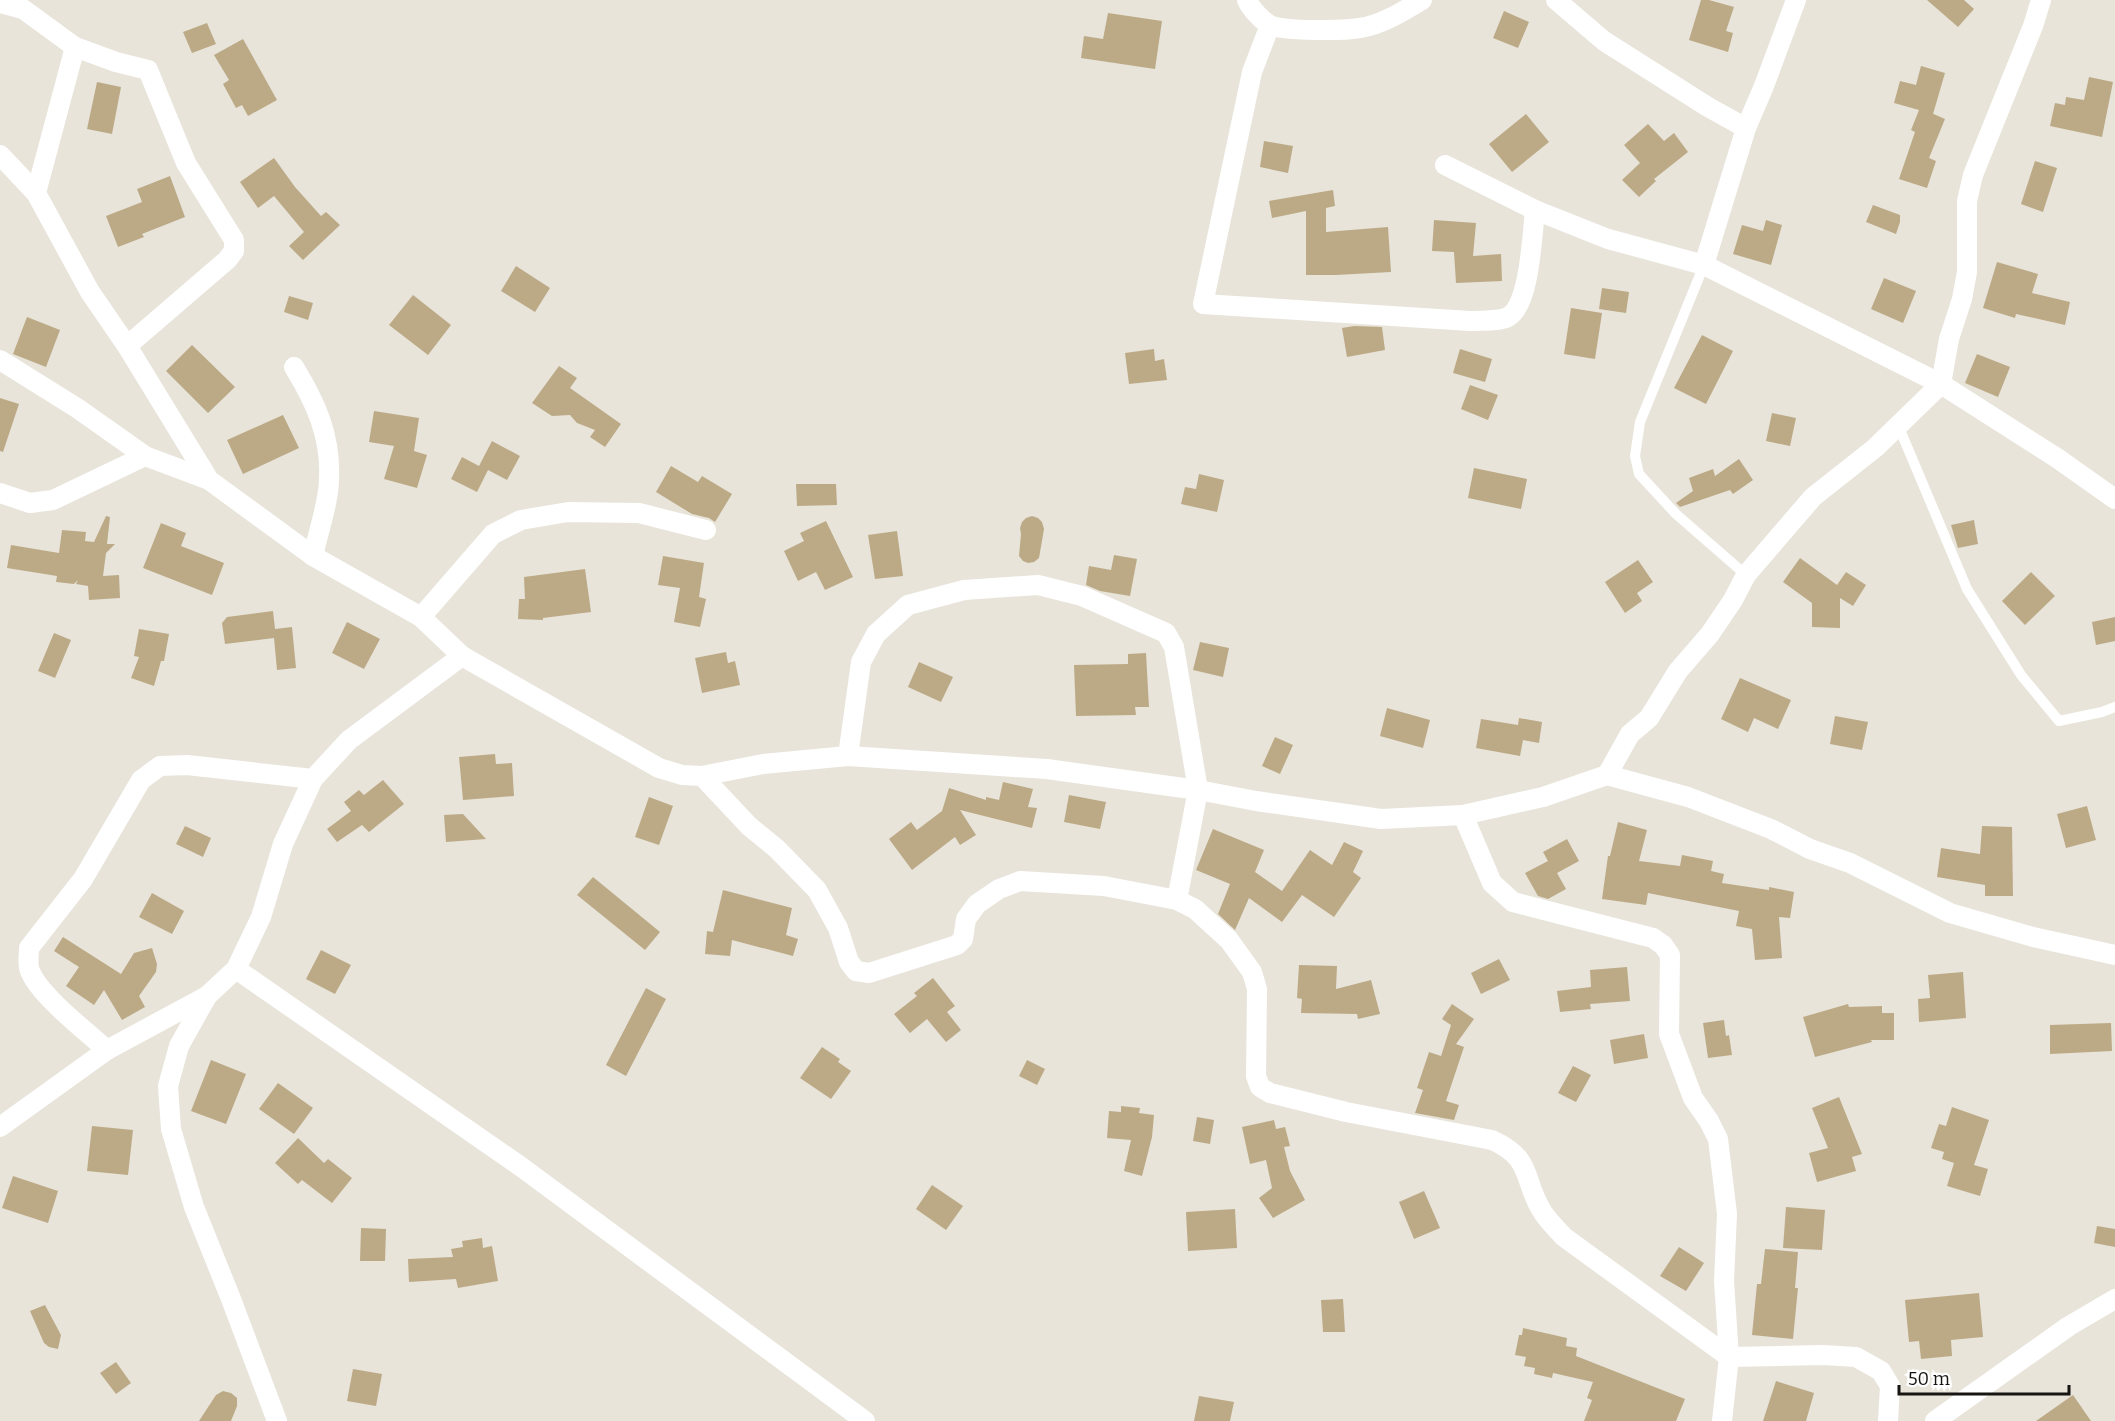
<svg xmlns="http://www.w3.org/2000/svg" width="2115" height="1421" viewBox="0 0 2115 1421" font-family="Bitter,serif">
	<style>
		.building { fill: #bcaa86 }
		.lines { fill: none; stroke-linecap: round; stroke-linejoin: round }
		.service { stroke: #fff; stroke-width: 10 }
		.minor { stroke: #fff; stroke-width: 20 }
	</style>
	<rect width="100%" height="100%" fill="#e8e4da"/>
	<g class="building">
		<path d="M1701 0H1709L1734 7 1726 31 1733 33 1728 52 1689 40Z"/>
		<path d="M1927 0H1964L1974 9 1958 27Z"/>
		<path d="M1504 11 1529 22 1518 48 1493 38Z"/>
		<path d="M1108 13 1162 21 1155 69 1081 58 1084 36 1103 39Z"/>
		<path d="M207 23 216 44 192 53 183 32Z"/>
		<path d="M243 39 277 100 248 116 242 105 236 108 223 84 229 80 214 55Z"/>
		<path d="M1921 66 1945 73 1933 114 1929 112 1945 119 1929 158 1936 161 1927 188 1899 179 1915 132 1911 130 1919 110 1894 103 1900 81 1916 85Z"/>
		<path d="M2089 77 2113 82 2102 137 2050 126 2055 103 2065 105 2066 97 2084 100Z"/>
		<path d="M97 82 121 87 112 134 87 129Z"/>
		<path d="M1526 114 1549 142 1512 172 1489 144Z"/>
		<path d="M1648 124 1664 141 1674 133 1688 152 1654 179 1656 181 1639 197 1622 180 1640 163 1624 145Z"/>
		<path d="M1264 141 1293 146 1288 173 1260 167Z"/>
		<path d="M274 158 295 187 321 216 326 212 340 225 303 260 289 246 304 232 274 196 258 208 240 182Z"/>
		<path d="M2035 161 2057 168 2043 212 2021 204Z"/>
		<path d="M170 176 185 217 142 234 144 237 118 247 106 216 142 202 137 189Z"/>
		<path d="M1333 190 1335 206 1326 208V232L1388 227 1391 272 1336 275H1306V211L1272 218 1269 201Z"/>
		<path d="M1873 205 1900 215V222L1896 234 1866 222Z"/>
		<path d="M1434 220 1476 223 1473 256 1501 254 1502 281 1456 283 1454 252 1432 251Z"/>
		<path d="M1766 220 1782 225 1771 265 1733 254 1742 225 1763 231Z"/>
		<path d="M1997 262 2038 274 2032 293 2070 302 2065 325 2016 314 2015 318 1983 308Z"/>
		<path d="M516 266 550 288 535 312 501 291Z"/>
		<path d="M1884 278 1916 291 1903 323 1871 309Z"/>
		<path d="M1602 288 1629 292 1626 313 1599 309Z"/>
		<path d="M413 295 451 325 428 355 389 325Z"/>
		<path d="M289 296 313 303 308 320 284 312Z"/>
		<path d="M1571 308 1602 313 1595 359 1564 354Z"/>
		<path d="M27 317 60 330 46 367 13 354Z"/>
		<path d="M1354 326 1382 327 1385 350 1347 357 1342 328Z"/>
		<path d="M1702 335 1733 351 1706 404 1674 388Z"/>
		<path d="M192 345 235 387 208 413 166 371Z"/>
		<path d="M1154 349 1155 361 1164 359 1167 380 1129 384 1125 353Z"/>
		<path d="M1460 349 1492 359 1485 382 1453 373Z"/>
		<path d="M1977 354 2010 367 1998 397 1965 383Z"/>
		<path d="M559 366 577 378 570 388 621 424 605 447 590 437 595 430 577 423 570 415 552 416 532 403Z"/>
		<path d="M1470 385 1498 395 1488 420 1461 409Z"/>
		<path d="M0 398 19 404 3 452 0 451Z"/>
		<path d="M374 411 419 418 414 451 427 455 417 488 384 479 394 446 369 442Z"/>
		<path d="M1772 413 1796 418 1790 446 1766 441Z"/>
		<path d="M283 415 299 448 243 474 227 440Z"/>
		<path d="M492 441 520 456 507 480 488 470 477 492 451 479 462 457 479 466Z"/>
		<path d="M1739 459 1753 480 1733 494 1730 490 1680 507 1676 503 1693 491 1689 478 1713 469 1715 476Z"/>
		<path d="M671 466 698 482 702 476 732 494 715 522 709 518 692 514 656 492Z"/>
		<path d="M1474 468 1527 479 1521 509 1468 498Z"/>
		<path d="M1199 474 1224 480 1217 512 1181 504 1185 487 1196 489Z"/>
		<path d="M796 484H836L837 505 797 506Z"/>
		<path d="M106 516 110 517 107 544H115L106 553 103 576 119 575 120 598 89 600 88 586 76 584 78 580 74 584 56 582 57 576 7 568 11 545 59 553 62 530 86 532 85 541 94 542Z"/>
		<path d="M1032 516 1038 518 1042 522 1044 529 1039 558 1034 562 1028 563 1023 561 1019 556 1021 534 1020 528 1022 522 1026 518Z"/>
		<path d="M1974 520 1978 544 1958 548 1951 525Z"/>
		<path d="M826 521 853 577 825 590 816 572 798 581 784 551 804 541 800 533Z"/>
		<path d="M161 523 186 533 181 546 224 563 212 595 143 568Z"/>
		<path d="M897 531 903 576 875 579 868 535Z"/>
		<path d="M1114 555 1137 559 1130 596 1100 591 1086 585 1089 566 1111 570Z"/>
		<path d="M663 556 704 563 699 597 706 599 700 627 674 622 680 588 658 585Z"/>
		<path d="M1800 558 1837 585 1846 572 1866 585 1853 606 1840 598V628L1812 627V603L1783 582Z"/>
		<path d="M1638 560 1653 582 1637 593 1642 601 1625 613 1605 582Z"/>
		<path d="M585 569 591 612 543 618V620L518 619 519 599H525L524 577Z"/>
		<path d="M2031 572 2055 596 2025 625 2002 601Z"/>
		<path d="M273 611 275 629 292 627 296 668 277 670 274 638 225 644 222 623 227 617Z"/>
		<path d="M2115 617V641L2096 645 2092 622Z"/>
		<path d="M347 622 380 639 364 669 332 653Z"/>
		<path d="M139 629 169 634 164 661H161L154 686 131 678 139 657 134 656Z"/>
		<path d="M54 633 71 640 55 678 38 671Z"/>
		<path d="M1200 642 1229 648 1223 677 1193 670Z"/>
		<path d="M726 652 728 663 735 661 740 685 702 693 695 658Z"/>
		<path d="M1146 653 1149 707H1135L1136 715 1076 716 1074 665 1128 664V654Z"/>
		<path d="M919 662 953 677 941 702 908 687Z"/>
		<path d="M1740 678 1791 700 1778 729 1754 718 1748 732 1721 719Z"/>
		<path d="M1387 708 1430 720 1423 748 1380 736Z"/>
		<path d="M1835 716 1868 722 1862 750 1830 744Z"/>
		<path d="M1519 718 1542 722 1539 743 1523 740 1520 756 1476 748 1481 719 1518 725Z"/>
		<path d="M1275 737 1293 745 1280 774 1262 766Z"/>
		<path d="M495 754 496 764 512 763 514 796 463 800 459 757Z"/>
		<path d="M383 780 404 804 369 832 362 825 337 842 327 829 351 811 344 802 359 790 364 795Z"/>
		<path d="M1003 782 1033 789 1028 807 1037 808 1032 828 960 810 976 835 960 845 955 837 912 870 889 839 911 822 917 830 942 811 949 788 986 800V797L999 800Z"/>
		<path d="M1069 795 1106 802 1100 829 1064 822Z"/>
		<path d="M649 797 673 806 659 845 635 837Z"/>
		<path d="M2087 806 2096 840 2066 848 2057 814Z"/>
		<path d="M463 814 486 839 446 842 444 815Z"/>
		<path d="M1618 822 1647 830 1639 861 1680 866 1682 855 1713 861 1711 871 1724 874 1722 883 1769 890V887L1794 892 1790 918 1779 917 1782 958 1755 960 1752 929 1736 926 1739 911 1648 893 1646 905 1602 899 1608 856H1610Z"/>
		<path d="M185 826 211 838 203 857 176 844Z"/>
		<path d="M1982 826 2012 827 2013 896H1985V885L1937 877 1941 848 1980 854Z"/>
		<path d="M1213 829 1264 850 1255 872 1282 891 1310 850 1332 865 1344 842 1363 851 1353 872 1361 878 1334 917 1302 895 1282 922 1249 898 1235 930 1218 914 1230 884 1196 870Z"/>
		<path d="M1567 839 1579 861 1557 873 1566 889 1548 899 1538 896 1525 873 1548 861 1543 852Z"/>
		<path d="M593 877 660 932 645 950 577 895Z"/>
		<path d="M723 890 792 908 786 935 798 939 793 956 732 940 730 956 705 954 707 931 713 932Z"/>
		<path d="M152 893 184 911 172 934 139 917Z"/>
		<path d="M63 937 121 974 134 953 152 948 157 964 156 972 139 996 145 1007 122 1020 104 990 94 1005 66 986 79 967 54 951Z"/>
		<path d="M321 950 351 965 335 994 306 979Z"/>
		<path d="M1499 959 1510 980 1481 994 1471 973Z"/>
		<path d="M1299 965 1337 966 1336 989 1371 980 1380 1014 1358 1019 1357 1014 1301 1013 1302 999 1297 998Z"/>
		<path d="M1627 967 1630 1001 1590 1004 1591 1009 1560 1012 1557 991 1591 987 1590 970Z"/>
		<path d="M1963 972 1966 1018 1919 1022 1918 999 1930 998 1928 975Z"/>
		<path d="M933 978 955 1006 947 1012 961 1030 946 1042 927 1019 910 1033 894 1014 917 996 914 993Z"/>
		<path d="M646 988 666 999 626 1076 606 1065Z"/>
		<path d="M1452 1004 1474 1019 1456 1044 1464 1047 1446 1101 1459 1105 1454 1120 1415 1113 1423 1090 1417 1088 1429 1052 1441 1056 1451 1025 1442 1019Z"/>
		<path d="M1848 1004 1849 1007 1882 1006V1013H1894V1040H1871L1872 1042 1815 1057 1803 1017Z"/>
		<path d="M1724 1020 1726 1036 1729 1035 1732 1055 1708 1058 1703 1023Z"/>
		<path d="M2111 1023 2112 1051 2050 1054V1025Z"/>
		<path d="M1644 1034 1648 1058 1614 1064 1610 1040Z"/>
		<path d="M822 1047 840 1059 838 1062 851 1071 831 1099 800 1078Z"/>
		<path d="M211 1060 246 1074 226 1124 191 1111Z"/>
		<path d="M1027 1060 1045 1069 1037 1085 1019 1076Z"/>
		<path d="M1573 1066 1591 1075 1576 1102 1558 1093Z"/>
		<path d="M278 1083 313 1108 294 1134 259 1109Z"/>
		<path d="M1839 1097 1862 1154 1852 1157 1856 1171 1817 1182 1809 1153 1828 1148 1812 1108Z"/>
		<path d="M1121 1106 1140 1108 1139 1113 1154 1115 1152 1137 1142 1176 1124 1171 1131 1140 1107 1138 1109 1111 1121 1112Z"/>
		<path d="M1952 1107 1989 1120 1974 1165 1988 1169 1980 1196 1947 1186 1954 1163 1942 1159 1944 1152 1931 1148 1939 1124 1946 1126Z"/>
		<path d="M1197 1117 1214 1120 1210 1144 1193 1141Z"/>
		<path d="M1274 1120 1276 1129 1285 1127 1290 1146 1284 1147 1290 1171 1305 1200 1273 1218 1259 1198 1272 1188 1266 1160 1250 1164 1242 1127Z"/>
		<path d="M92 1126 133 1130 128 1175 87 1171Z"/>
		<path d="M298 1138 324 1163 328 1159 352 1178 332 1203 302 1180 298 1184 275 1163Z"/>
		<path d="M13 1176 58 1191 48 1223 2 1208Z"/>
		<path d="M932 1185 963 1206 946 1230 916 1209Z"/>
		<path d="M1424 1191 1440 1228 1414 1239 1399 1202Z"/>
		<path d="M1786 1207 1825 1210 1822 1250 1783 1248Z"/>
		<path d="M1235 1209 1237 1248 1188 1251 1186 1212Z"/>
		<path d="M2097 1226 2115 1229V1247L2094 1243Z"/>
		<path d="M361 1228 386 1229 385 1261H360Z"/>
		<path d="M482 1238 483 1248 492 1246 498 1281 458 1288 456 1279 409 1282 408 1259 453 1257 451 1249 463 1247 462 1241Z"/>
		<path d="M1679 1247 1704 1263 1686 1291 1660 1276Z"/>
		<path d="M1765 1249 1798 1252 1795 1288H1798L1793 1339 1752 1335 1757 1284H1761Z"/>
		<path d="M1979 1293 1983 1337 1951 1340 1952 1356 1921 1359 1919 1341 1909 1342 1905 1300Z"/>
		<path d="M1343 1299 1345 1332H1323L1321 1300Z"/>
		<path d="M45 1305 61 1335 58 1349 49 1347 44 1343 30 1311Z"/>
		<path d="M1523 1328 1567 1338 1566 1346 1577 1348 1576 1356 1685 1399 1676 1421H1584L1592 1400 1587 1398 1593 1382 1553 1373 1552 1378 1534 1374 1535 1368 1524 1366 1526 1357 1515 1355 1519 1335H1522Z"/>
		<path d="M116 1362 131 1383 116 1394 100 1373Z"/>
		<path d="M353 1369 382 1374 376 1406 347 1401Z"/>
		<path d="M1776 1381 1814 1393 1806 1421H1763Z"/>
		<path d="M223 1391 231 1393 237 1398V1406L231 1421H199L216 1395Z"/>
		<path d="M2073 1395 2091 1421H2036Z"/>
		<path d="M1199 1396 1234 1402 1230 1421H1194Z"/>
	</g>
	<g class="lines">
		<g class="service">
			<path d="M1704 265 1640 422 1635 456 1639 474 1676 514 1746 575"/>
			<path d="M1898 425 1967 589 2021 675 2059 721 2102 712 2115 707"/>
		</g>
		<g class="minor">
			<path d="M1247 0C1250 8 1264 23 1272 26 1289 31 1341 31 1360 28 1381 25 1404 11 1422 0"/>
			<path d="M1556 0 1604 41 1708 107 1746 128"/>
			<path d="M0 3 23 9 75 47 116 62 148 70 186 163 234 240V251L227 260 127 346"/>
			<path d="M1270 25 1252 72 1203 304 1470 321C1482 320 1498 322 1508 317 1530 305 1532 235 1535 210"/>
			<path d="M0 155 36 193 90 292 127 346 209 480 313 556 421 617 462 656 659 768 682 775 702 776 763 764 848 756 1047 769 1198 790 1256 801 1381 819 1463 815 1543 797 1607 775 1688 797 1771 829 1810 849 1850 863 1950 913 2033 937 2115 955"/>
			<path d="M1445 165 1535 210 1608 239 1704 265 1941 384 2057 458 2115 499"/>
			<path d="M36 193 75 47"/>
			<path d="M1704 265 1746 128 1764 86 1796 0"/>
			<path d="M0 360 77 408 145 456 209 480"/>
			<path d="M294 367C316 403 331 436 329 479 329 501 318 533 313 556"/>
			<path d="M0 493 30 503 53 500 145 456"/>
			<path d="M421 617 493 534 521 520 568 512 639 513 706 530"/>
			<path d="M848 756 861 662 876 634 908 605 964 590 1038 585 1082 596 1166 633 1174 647 1198 790 1177 900"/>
			<path d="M1607 775 1630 734 1649 718 1678 671 1710 634 1733 600 1746 575 1813 497 1875 448 1941 384 1949 339 1962 299 1967 272V201L1973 175 2033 26 2041 0"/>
			<path d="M702 776 749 826 777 849 817 890 838 928 849 962 856 971 869 973 957 945 963 939 966 919 977 904 999 889 1020 881 1104 886 1177 900 1195 909 1229 940 1252 972 1257 989 1256 1076 1260 1087 1270 1093 1346 1112 1492 1140C1534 1159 1522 1179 1542 1211 1547 1220 1557 1229 1564 1237L1729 1357 1823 1355 1856 1357 1881 1371 1890 1386 1888 1421"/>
			<path d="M1463 815 1492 883 1513 902 1653 938 1663 945 1670 955 1669 1034 1693 1098 1709 1121 1718 1139 1727 1214 1724 1281 1729 1357 1722 1421"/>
			<path d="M236 969 520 1166 865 1421"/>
			<path d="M207 996 179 1046 168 1086 171 1129 194 1207 231 1299 277 1421"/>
			<path d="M107 1050C87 1032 39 995 30 971 27 964 29 955 29 948L83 879 141 780 160 766 187 765 313 779"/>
			<path d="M0 1127 107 1050 207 996 236 969 261 917 283 844 313 779 349 740 462 656"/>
			<path d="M1935 1421 2069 1326 2115 1299"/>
		</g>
	</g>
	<path d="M1899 1385v9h170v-9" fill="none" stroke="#171512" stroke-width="3"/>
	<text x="1908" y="1385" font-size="18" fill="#171512" stroke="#ffffff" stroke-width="4.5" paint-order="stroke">50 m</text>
</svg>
